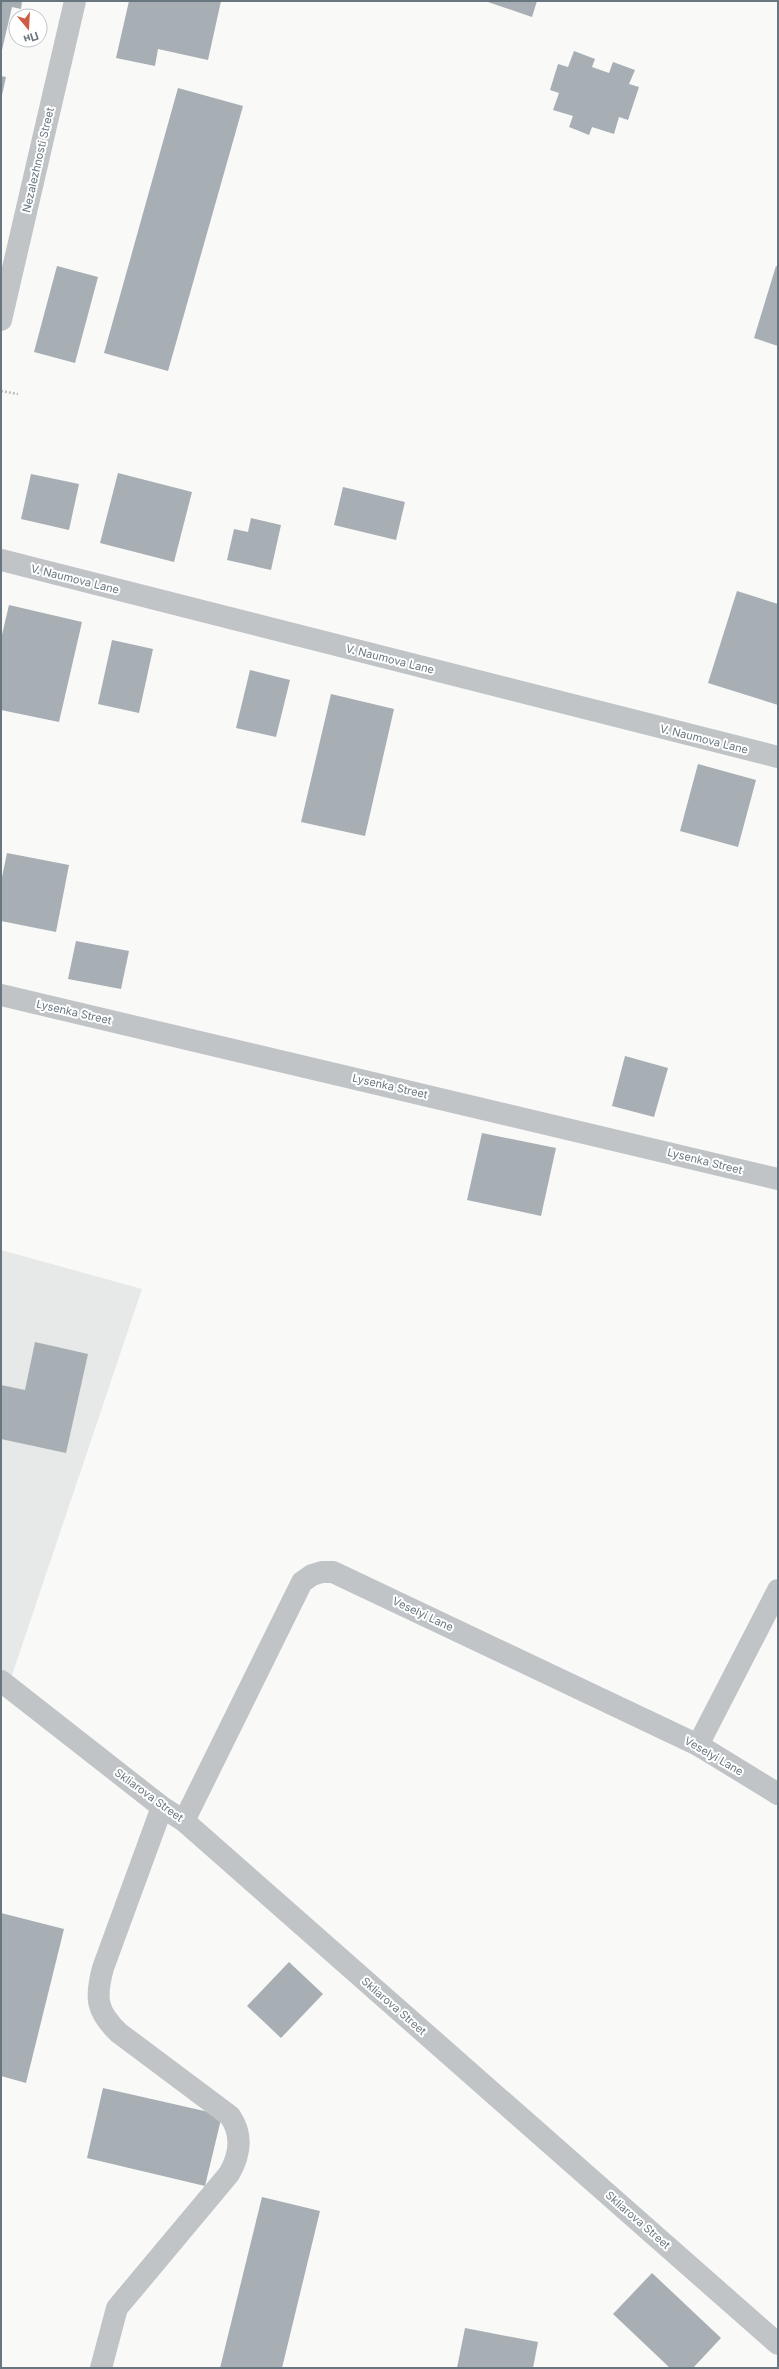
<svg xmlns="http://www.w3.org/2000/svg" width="779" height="2369" viewBox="0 0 779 2369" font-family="Inter,sans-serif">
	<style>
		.built { fill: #e7e8e8 }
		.building { fill: #a7aeb4 }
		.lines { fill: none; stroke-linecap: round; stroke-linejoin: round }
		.path { stroke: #babdc0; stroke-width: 2.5; stroke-dasharray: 2 2; stroke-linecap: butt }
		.minor { stroke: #c0c4c7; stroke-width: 22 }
		.labels { text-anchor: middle; stroke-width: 4; stroke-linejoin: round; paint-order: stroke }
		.street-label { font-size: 11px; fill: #68767f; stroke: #fff }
	</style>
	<rect width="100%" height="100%" fill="#f9f9f8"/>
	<path class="built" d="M1 1250 142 1289 8 1687 1 1681Z"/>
	<g class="building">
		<path d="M1 1H22L21 9 12 7 2 50Z"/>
		<path d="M129 1H221L208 60 158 49 155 66 116 58Z"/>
		<path d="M485 1H537L532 17Z"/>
		<path d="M574 51 595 59 592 67 609 73 613 62 635 70 629 84 639 87 628 120 619 117 614 134 592 127 589 135 569 127 573 116 553 110 559 93 550 90 558 64 568 67Z"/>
		<path d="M1 76 6 77 2 95H1Z"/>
		<path d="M178 88 243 106 168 371 104 353Z"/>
		<path d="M57 266 98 277 75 363 34 352Z"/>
		<path d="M776 266 778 267V346L754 338Z"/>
		<path d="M118 473 192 492 174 562 100 543Z"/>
		<path d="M31 474 79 484 69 530 21 519Z"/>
		<path d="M343 487 405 502 396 540 334 525Z"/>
		<path d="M251 518 281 525 271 570 227 560 234 529 248 532Z"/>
		<path d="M737 591 778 604V705L708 683Z"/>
		<path d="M9 605 82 622 59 722 1 710V639Z"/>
		<path d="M112 640 153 649 139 713 98 704Z"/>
		<path d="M250 670 290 680 276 737 236 728Z"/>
		<path d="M331 694 394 709 365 836 301 822Z"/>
		<path d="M698 764 756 780 738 847 680 831Z"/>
		<path d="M7 853 69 865 56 932 1 921V882Z"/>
		<path d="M76 941 129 951 121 989 68 979Z"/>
		<path d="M625 1056 668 1068 654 1117 612 1106Z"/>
		<path d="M482 1133 556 1148 541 1216 467 1200Z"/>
		<path d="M35 1342 88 1354 66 1453 1 1439V1385L25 1390Z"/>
		<path d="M1 1913 64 1929 26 2083 1 2076Z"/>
		<path d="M289 1962 323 1994 281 2038 247 2006Z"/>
		<path d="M103 2088 222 2115 205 2186 87 2158Z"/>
		<path d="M262 2197 320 2211 282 2368H220Z"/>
		<path d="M652 2273 721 2338 693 2368H670L613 2314Z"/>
		<path d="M465 2328 538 2342 533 2368H457Z"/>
	</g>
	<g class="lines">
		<path class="path" d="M1 391 18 394"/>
		<g class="minor">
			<path d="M1 320 75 1"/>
			<path d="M1 560 778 757"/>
			<path d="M1 995 778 1179"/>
			<path d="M1 1681 162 1807 184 1821 778 2344"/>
			<path d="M698 1745 778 1590"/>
			<path d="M184 1821 302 1582 312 1575 322 1572H333L698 1745 778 1794"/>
			<path d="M101 2368 117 2308 229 2174C240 2155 243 2135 230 2116L119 2033C96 2011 95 1998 103 1968L162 1807"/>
		</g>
	</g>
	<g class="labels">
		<g class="street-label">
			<text transform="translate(38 160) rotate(-77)" y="4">Nezalezhnosti Street</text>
			<text transform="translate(75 579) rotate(14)" y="4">V. Naumova Lane</text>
			<text transform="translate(390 659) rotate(14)" y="4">V. Naumova Lane</text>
			<text transform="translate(704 739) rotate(14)" y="4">V. Naumova Lane</text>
			<text transform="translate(74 1012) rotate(13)" y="4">Lysenka Street</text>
			<text transform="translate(390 1086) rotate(13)" y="4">Lysenka Street</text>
			<text transform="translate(705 1161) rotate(14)" y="4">Lysenka Street</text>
			<text transform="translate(423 1614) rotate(25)" y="4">Veselyi Lane</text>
			<text transform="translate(714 1756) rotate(30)" y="4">Veselyi Lane</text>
			<text transform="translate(149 1795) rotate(36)" y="4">Skliarova Street</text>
			<text transform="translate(394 2006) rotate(41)" y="4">Skliarova Street</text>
			<text transform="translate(638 2220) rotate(41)" y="4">Skliarova Street</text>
		</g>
	</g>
	<rect width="779" height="2369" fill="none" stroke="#68767f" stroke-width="4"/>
	<g transform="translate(28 28) rotate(162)"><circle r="19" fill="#ffffff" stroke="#c3c8cc"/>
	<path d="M0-3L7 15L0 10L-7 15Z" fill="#ce5e43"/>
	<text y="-6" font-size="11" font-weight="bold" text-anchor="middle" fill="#68767f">Пн</text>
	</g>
</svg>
